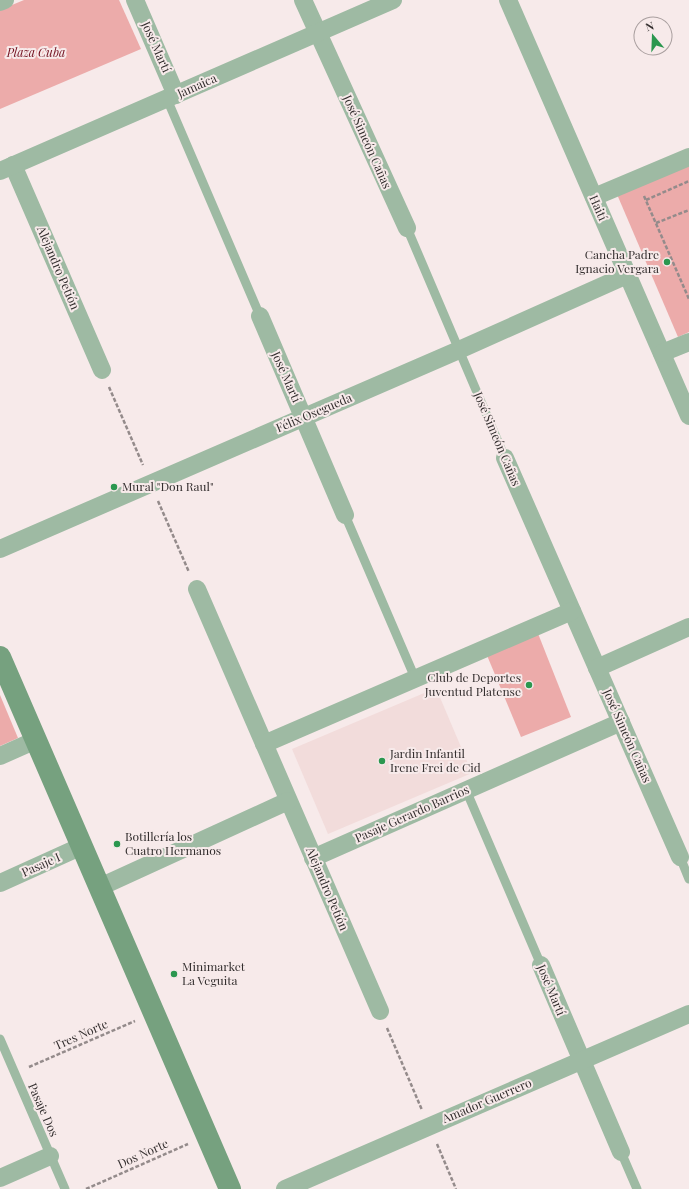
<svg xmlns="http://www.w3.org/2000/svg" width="689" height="1189" viewBox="0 0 689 1189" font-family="'Playfair Display',serif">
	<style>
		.built { fill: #f2dcdb }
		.green { fill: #ecabaa }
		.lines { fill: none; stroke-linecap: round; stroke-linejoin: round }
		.path { stroke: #948b8b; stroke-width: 2.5; stroke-dasharray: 4 2; stroke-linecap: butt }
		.lane { stroke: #9ebaa3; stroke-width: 9 }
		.street { stroke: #9ebaa3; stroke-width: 18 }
		.secondary { stroke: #76a17f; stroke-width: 22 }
		.poi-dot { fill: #2b974f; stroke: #f7eaea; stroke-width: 1.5 }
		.labels { text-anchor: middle; stroke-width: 4; stroke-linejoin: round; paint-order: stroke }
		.street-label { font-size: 12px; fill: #332e2e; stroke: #f7eaea }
		.park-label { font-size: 12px; font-style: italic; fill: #731120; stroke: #f7eaea }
		.poi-label { font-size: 12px; fill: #332e2e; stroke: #f7eaea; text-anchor: start }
	</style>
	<rect width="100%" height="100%" fill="#f7eaea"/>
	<path class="built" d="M436 688 472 773 328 834 292 749Z"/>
	<g class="green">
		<path d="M24 0H119L141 49 0 109V10Z"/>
		<path d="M689 162V332L678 337 616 192Z"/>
		<path d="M537 631 571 717 521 737 486 653Z"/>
		<path d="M0 695 18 738 0 746Z"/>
	</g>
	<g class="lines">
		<g class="path">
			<path d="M644 196 689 299"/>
			<path d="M646 200 689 181"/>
			<path d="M656 223 689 210"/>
			<path d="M109 387 143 465"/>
			<path d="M158 501 189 572"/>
			<path d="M387 1028 422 1110"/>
			<path d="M29 1067 135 1021"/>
			<path d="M437 1144 456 1189"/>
			<path d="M86 1189 188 1144"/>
		</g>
		<g class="lane">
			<path d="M167 99 260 316"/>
			<path d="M407 228 505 458"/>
			<path d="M345 515 415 678"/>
			<path d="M466 790 541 965"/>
			<path d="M680 857 689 879"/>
			<path d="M0 1039 65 1189"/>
			<path d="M621 1152 637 1189"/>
		</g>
		<g class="street">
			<path d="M135 0 176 95"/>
			<path d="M303 0 407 228"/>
			<path d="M508 0 689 416"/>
			<path d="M0 2 5 0"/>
			<path d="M13 165 102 370"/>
			<path d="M0 171 393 0"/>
			<path d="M594 197 689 157"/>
			<path d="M260 316 345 515"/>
			<path d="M662 353 689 342"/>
			<path d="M505 458 680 857"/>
			<path d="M0 549 459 350 627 275"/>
			<path d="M197 589 380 1011"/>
			<path d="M597 668 689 627"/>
			<path d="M264 744 572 611"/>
			<path d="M0 756 36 740"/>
			<path d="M313 858 621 722"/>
			<path d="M0 883 82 846"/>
			<path d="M100 887 288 801"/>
			<path d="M541 965 621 1152"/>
			<path d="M0 1178 50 1156"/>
			<path d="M285 1189 689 1014"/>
		</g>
		<path class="secondary" d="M0 657 230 1189"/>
	</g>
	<g class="poi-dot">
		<circle cx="667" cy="262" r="4"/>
		<circle cx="114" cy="487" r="4"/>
		<circle cx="529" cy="685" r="4"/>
		<circle cx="382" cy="761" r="4"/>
		<circle cx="117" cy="844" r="4"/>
		<circle cx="174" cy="974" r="4"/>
	</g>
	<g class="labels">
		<g class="street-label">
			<text transform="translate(156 47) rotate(66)" y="4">José Martí</text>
			<text transform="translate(197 86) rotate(-24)" y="4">Jamaica</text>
			<text transform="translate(367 142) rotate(66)" y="4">José Simeón Cañas</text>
			<text transform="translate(598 208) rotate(66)" y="4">Haití</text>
			<text transform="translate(58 268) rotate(67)" y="4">Alejandro Petión</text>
			<text transform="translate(286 377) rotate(66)" y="4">José Martí</text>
			<text transform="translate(314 413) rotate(-23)" y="4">Félix Osegueda</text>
			<text transform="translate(497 439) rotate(67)" y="4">José Simeón Cañas</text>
			<text transform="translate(627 736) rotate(66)" y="4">José Simeón Cañas</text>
			<text transform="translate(412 814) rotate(-24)" y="4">Pasaje Gerardo Barrios</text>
			<text transform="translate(41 865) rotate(-24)" y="4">Pasaje I</text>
			<text transform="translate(327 889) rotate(67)" y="4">Alejandro Petión</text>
			<text transform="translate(551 990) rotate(67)" y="4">José Martí</text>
			<text transform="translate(81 1035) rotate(-24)" y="4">Tres Norte</text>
			<text transform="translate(487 1101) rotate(-23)" y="4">Amador Guerrero</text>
			<text transform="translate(43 1110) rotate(66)" y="4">Pasaje Dos</text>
			<text transform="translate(143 1154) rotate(-24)" y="4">Dos Norte</text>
		</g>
		<g class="park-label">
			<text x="36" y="57">Plaza Cuba</text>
		</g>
		<g class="poi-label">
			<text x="659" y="259" text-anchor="end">Cancha Padre<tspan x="659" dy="14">Ignacio Vergara</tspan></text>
			<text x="122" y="491">Mural "Don Raul"</text>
			<text x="521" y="682" text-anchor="end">Club de Deportes<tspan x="521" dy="14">Juventud Platense</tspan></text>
			<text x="390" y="758">Jardin Infantil<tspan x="390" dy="14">Irene Frei de Cid</tspan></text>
			<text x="125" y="841">Botillería los<tspan x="125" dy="14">Cuatro Hermanos</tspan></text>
			<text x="182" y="971">Minimarket<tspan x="182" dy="14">La Veguita</tspan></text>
		</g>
	</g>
	<g transform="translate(653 36) rotate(341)"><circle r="19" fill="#f7eaea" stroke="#a99f9f"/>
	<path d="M0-3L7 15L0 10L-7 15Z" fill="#2b974f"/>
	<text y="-6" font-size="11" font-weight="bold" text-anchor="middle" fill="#332e2e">N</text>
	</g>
</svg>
